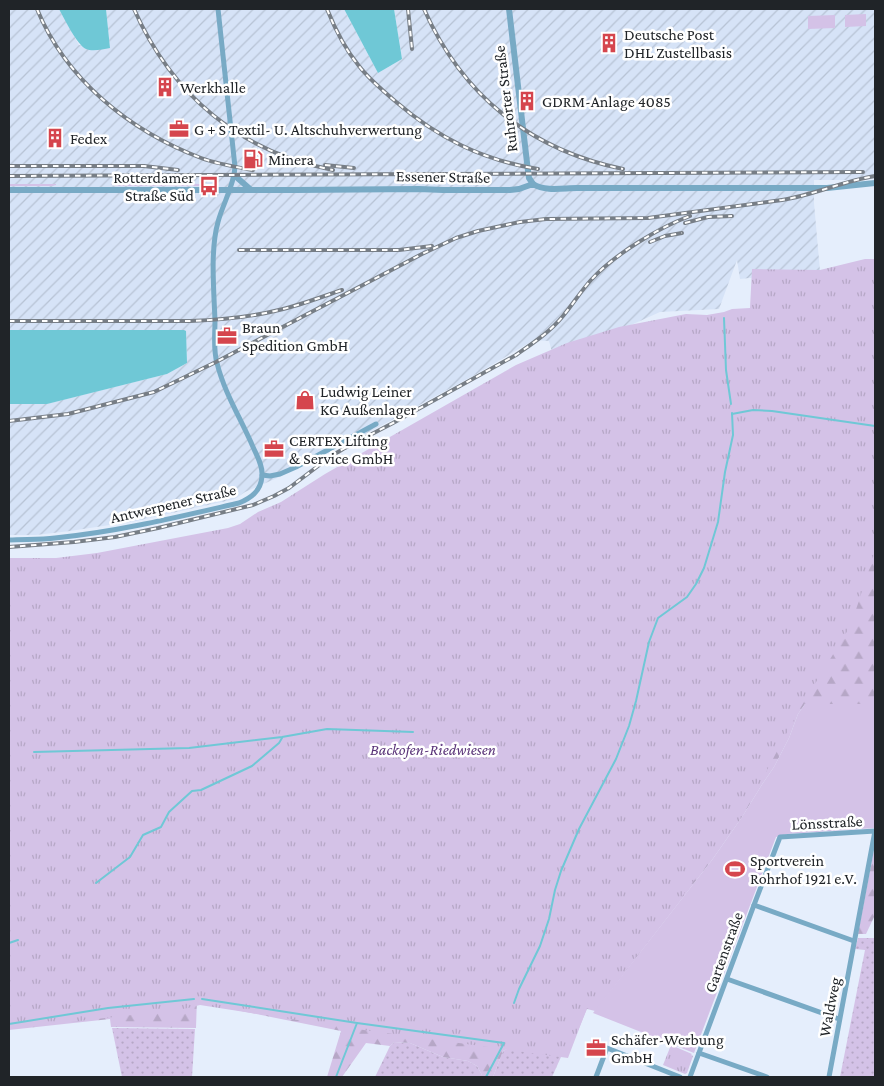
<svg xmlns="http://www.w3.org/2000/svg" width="884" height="1086" viewBox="0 0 884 1086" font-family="'Crimson Pro',serif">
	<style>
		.industrial { fill: url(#industrial-furrows) }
		.grass { fill: url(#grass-dots) }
		.forest { fill: url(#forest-firs) }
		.park { fill: url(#park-tufts) }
		.garden { fill: #d4c2e7 }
		.water { fill: #6fc8d6 }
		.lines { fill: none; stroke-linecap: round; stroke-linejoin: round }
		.stream { stroke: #6fc8d6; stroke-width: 2 }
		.minor { stroke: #78aac5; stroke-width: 5 }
		.tertiary { stroke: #78aac5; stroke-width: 6 }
		.rail-casing { stroke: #777e86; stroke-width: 4 }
		.rail { stroke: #fff; stroke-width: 2; stroke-dasharray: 5.5; stroke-linecap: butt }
		.labels { text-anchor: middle; stroke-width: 5; stroke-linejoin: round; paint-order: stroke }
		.poi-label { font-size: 16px; fill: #202428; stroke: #fff; text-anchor: start }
		.street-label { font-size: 16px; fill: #202428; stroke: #fff }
		.park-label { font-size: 16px; font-style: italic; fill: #5a3479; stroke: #fff }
	</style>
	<defs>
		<pattern id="industrial-furrows" width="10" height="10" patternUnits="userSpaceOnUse" patternTransform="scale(1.25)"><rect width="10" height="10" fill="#d6e3f7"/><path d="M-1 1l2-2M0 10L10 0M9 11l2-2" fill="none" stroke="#b7c3d4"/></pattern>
		<pattern id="grass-dots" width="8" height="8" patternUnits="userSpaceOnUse" patternTransform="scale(1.25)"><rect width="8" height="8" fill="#d4c2e7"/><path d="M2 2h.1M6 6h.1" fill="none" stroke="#b6a7c6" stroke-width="1.8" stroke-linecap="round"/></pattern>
		<pattern id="forest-firs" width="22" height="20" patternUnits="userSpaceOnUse" patternTransform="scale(1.25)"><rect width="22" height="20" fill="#d4c2e7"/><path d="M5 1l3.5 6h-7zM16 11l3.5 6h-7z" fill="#b6a7c6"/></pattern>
		<pattern id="park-tufts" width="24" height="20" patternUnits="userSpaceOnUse" patternTransform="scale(1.25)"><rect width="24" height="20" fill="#d4c2e7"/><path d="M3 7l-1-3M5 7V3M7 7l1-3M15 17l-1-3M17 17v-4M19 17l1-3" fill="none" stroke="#b6a7c6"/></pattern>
	</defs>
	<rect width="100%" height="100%" fill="#e5eefc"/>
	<path class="industrial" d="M9 9H59L79 45 110 48 106 9H344L378 73 402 59 394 9H875V178L860 180H814V203L820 271 740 279 737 260 719 309 660 312 591 343 552 352 549 341 534 340 473 376 375 429 275 479 245 492 235 499 136 521 70 531 36 535H9V404H46L167 374 187 363 186 332 178 330H9Z"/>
	<g class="grass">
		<path d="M169 183 200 184V186H116L110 184Z"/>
		<path d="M9 184H56V185L52 186H9Z"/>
		<path d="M858 938H875V1077H840L865 950 855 949Z"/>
		<path d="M112 1028 195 1029 192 1077H122Z"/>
		<path d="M394 1042 410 1043 443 1057 468 1061 477 1066 482 1075V1077H375L390 1046Z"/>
		<path d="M519 1043 565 1048 552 1077H493L503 1051Z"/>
	</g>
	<g class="forest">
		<path d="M868 552H875V704H805L798 714 789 738 774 767 763 783 742 817 712 860 595 1011 587 1009 577 1033 571 1003Z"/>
		<path d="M875 844V915L866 934H858Z"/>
		<path d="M197 998 196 1028 111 1027 110 1019 9 1030V1017Z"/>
		<path d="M201 1003 519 1043 503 1051 493 1077H482V1075L477 1066 468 1061 443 1057 410 1043 394 1042 390 1046 366 1043 342 1077H327L341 1031Z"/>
	</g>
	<g class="park">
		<path d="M865 259H875V551L851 625 799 710 742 817 597 1009 587 1008 568 1058 349 1028 200 1005 184 1009 9 1029V558H56L97 553 228 528 240 524 258 512 281 502 325 474 516 365 567 343 619 327 686 314 707 315 724 312 732 309 750 308 752 269 820 270Z"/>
		<path d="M671 1045 692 1054 691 1055 693 1056 687 1073 685 1074 663 1065Z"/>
	</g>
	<g class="garden">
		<path d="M866 14V26L845 27V15Z"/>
		<path d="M835 15V28L808 29V16Z"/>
		<path d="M805 704H875V828L787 834 776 837 694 1053 593 1013 712 860 742 817 763 783 774 767 789 738 798 714Z"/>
	</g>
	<g class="water">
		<path d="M59 9H106L110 48C103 49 93 52 86 49 77 45 64 18 59 9Z"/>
		<path d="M344 9H394L402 59 378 73Z"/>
		<path d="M9 330H184L186 331 187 363 167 374 47 404H9Z"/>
	</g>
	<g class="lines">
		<g class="stream">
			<path d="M724 318 726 370 731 404"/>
			<path d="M732 414 753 410 772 411 875 426"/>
			<path d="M34 752 189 748 282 737 327 729 413 732"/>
			<path d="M96 883 130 857 143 835 161 827 169 812 192 791 201 790 252 766 279 743 282 738"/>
			<path d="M9 943 18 940"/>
			<path d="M202 999 357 1023 336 1077"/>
			<path d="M514 1003 519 989 540 946 549 919 555 890 561 871 579 829 616 759 629 726 636 701 649 642 658 618 687 597 696 584 704 568 718 522 725 472 733 435 732 413"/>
			<path d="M357 1023 504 1043 486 1077"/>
			<path d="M9 1024 108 1008 194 999"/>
		</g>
		<g class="minor">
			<path d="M262 475 270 476 280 474 296 467 376 424"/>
			<path d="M9 540C24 539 40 540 55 538 117 532 178 517 239 503 251 498 261 491 262 476 263 466 257 456 253 447 241 419 224 392 217 363 213 349 215 335 215 321 214 291 210 250 218 222 223 203 234 186 235 167L218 9"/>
			<path d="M754 905 854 941"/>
			<path d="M727 979 839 1019"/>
			<path d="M699 1053 767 1077"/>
			<path d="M596 1077 607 1048 680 1077"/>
			<path d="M690 1077 754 905 780 837 875 831 829 1077"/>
		</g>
		<g class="tertiary">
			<path d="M509 9 528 171 529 178 533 184"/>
			<path d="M234 175 250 189"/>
			<path d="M9 190H295L419 189 443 190H510L519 189 533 184C546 192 563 188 577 188H827L875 183"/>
		</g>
		<defs>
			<g id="rail">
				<path d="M37 9C66 80 130 131 201 158 217 164 236 167 253 170"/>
				<path d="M134 9C172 95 240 152 333 170"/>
				<path d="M327 9C335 29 345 49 359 66 369 79 382 90 395 101 438 138 482 160 538 169"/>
				<path d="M408 9 412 49"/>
				<path d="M424 9C462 95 530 150 623 169"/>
				<path d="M325 165 354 168"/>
				<path d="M9 166H144L178 170"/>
				<path d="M9 176 863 172"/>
				<path d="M685 223 708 217 732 216"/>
				<path d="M650 242 665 236 682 233"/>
				<path d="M239 250H399L432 246"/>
				<path d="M9 321H190C220 320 251 317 279 310 301 305 321 297 342 290"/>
				<path d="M9 421 68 414 154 392 216 362 422 254 456 238 478 231 520 222 546 219 648 218 782 200C814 195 843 181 875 176"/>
				<path d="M9 547 74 542 115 537 158 528 253 505 274 496 289 488 330 457 343 449 393 423 516 355C533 343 550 332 563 316 573 304 581 291 591 280 615 254 658 228 690 216"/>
			</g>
		</defs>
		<use href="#rail" class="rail-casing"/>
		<use href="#rail" class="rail"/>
	</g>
	<defs>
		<symbol id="building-bare" viewBox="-9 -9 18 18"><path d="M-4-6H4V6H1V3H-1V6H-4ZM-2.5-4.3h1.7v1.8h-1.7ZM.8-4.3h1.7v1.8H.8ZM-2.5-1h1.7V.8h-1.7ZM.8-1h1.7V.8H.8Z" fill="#d5454d" stroke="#fff" stroke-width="2.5" paint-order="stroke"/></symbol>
		<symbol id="office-bare" viewBox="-9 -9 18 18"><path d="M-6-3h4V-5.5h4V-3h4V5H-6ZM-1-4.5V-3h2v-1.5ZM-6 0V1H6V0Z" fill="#d5454d" stroke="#fff" stroke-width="2.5" paint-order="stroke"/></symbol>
		<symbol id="fuel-bare" viewBox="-9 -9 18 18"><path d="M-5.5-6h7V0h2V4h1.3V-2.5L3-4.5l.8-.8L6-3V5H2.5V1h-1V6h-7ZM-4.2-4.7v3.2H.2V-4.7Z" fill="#d5454d" stroke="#fff" stroke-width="2.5" paint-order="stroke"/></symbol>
		<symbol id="bus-bare" viewBox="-9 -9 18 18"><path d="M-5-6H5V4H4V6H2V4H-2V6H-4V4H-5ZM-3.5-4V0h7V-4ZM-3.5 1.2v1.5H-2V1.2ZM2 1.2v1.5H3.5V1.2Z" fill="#d5454d" stroke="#fff" stroke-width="2.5" paint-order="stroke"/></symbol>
		<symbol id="shop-bare" viewBox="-9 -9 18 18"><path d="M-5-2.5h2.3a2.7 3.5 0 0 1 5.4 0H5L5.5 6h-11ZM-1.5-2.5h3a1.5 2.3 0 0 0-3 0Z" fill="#d5454d" stroke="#fff" stroke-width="2.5" paint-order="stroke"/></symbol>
		<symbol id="stadium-bare" viewBox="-9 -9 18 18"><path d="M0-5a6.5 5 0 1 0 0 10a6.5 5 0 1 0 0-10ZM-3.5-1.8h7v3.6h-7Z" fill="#d5454d" stroke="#fff" stroke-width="2.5" paint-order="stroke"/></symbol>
	</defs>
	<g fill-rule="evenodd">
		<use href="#building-bare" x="595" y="29" width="28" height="28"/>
		<use href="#building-bare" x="151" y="73" width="28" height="28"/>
		<use href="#building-bare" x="513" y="87" width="28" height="28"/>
		<use href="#office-bare" x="165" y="115" width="28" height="28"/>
		<use href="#building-bare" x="41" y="124" width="28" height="28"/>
		<use href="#fuel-bare" x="239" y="145" width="28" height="28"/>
		<use href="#bus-bare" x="195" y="172" width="28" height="28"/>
		<use href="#office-bare" x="213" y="322" width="28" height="28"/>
		<use href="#shop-bare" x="291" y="386" width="28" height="28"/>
		<use href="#office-bare" x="260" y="435" width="28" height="28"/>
		<use href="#stadium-bare" x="721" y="855" width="28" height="28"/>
		<use href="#office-bare" x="582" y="1034" width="28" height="28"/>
	</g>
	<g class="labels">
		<g class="poi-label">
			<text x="624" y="40">Deutsche Post<tspan x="624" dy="18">DHL Zustellbasis</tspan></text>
			<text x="180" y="93">Werkhalle</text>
			<text x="542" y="107">GDRM-Anlage 4085</text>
			<text x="194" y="135">G + S Textil- U. Altschuhverwertung</text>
			<text x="70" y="144">Fedex</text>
			<text x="268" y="165">Minera</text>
			<text x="194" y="183" text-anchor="end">Rotterdamer<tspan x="194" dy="18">Straße Süd</tspan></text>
			<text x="242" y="333">Braun<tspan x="242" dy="18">Spedition GmbH</tspan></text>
			<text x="320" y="397">Ludwig Leiner<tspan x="320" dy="18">KG Außenlager</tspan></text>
			<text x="289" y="446">CERTEX Lifting<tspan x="289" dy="18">&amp; Service GmbH</tspan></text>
			<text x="750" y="866">Sportverein<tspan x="750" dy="18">Rohrhof 1921 e.V.</tspan></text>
			<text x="611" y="1045">Schäfer-Werbung<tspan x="611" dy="18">GmbH</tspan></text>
		</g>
		<g class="street-label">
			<text transform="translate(505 99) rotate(-97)" y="6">Ruhrorter Straße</text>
			<text transform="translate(443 176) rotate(1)" y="6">Essener Straße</text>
			<text transform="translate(173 503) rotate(-13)" y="6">Antwerpener Straße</text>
			<text transform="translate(827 822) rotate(-3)" y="6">Lönsstraße</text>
			<text transform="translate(723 952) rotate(-70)" y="6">Gartenstraße</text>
			<text transform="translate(829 1007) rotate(-79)" y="6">Waldweg</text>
		</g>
		<g class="park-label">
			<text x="433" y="755">Backofen-Riedwiesen</text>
		</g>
	</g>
	<rect width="884" height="1086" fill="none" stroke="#202428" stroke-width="20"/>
</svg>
